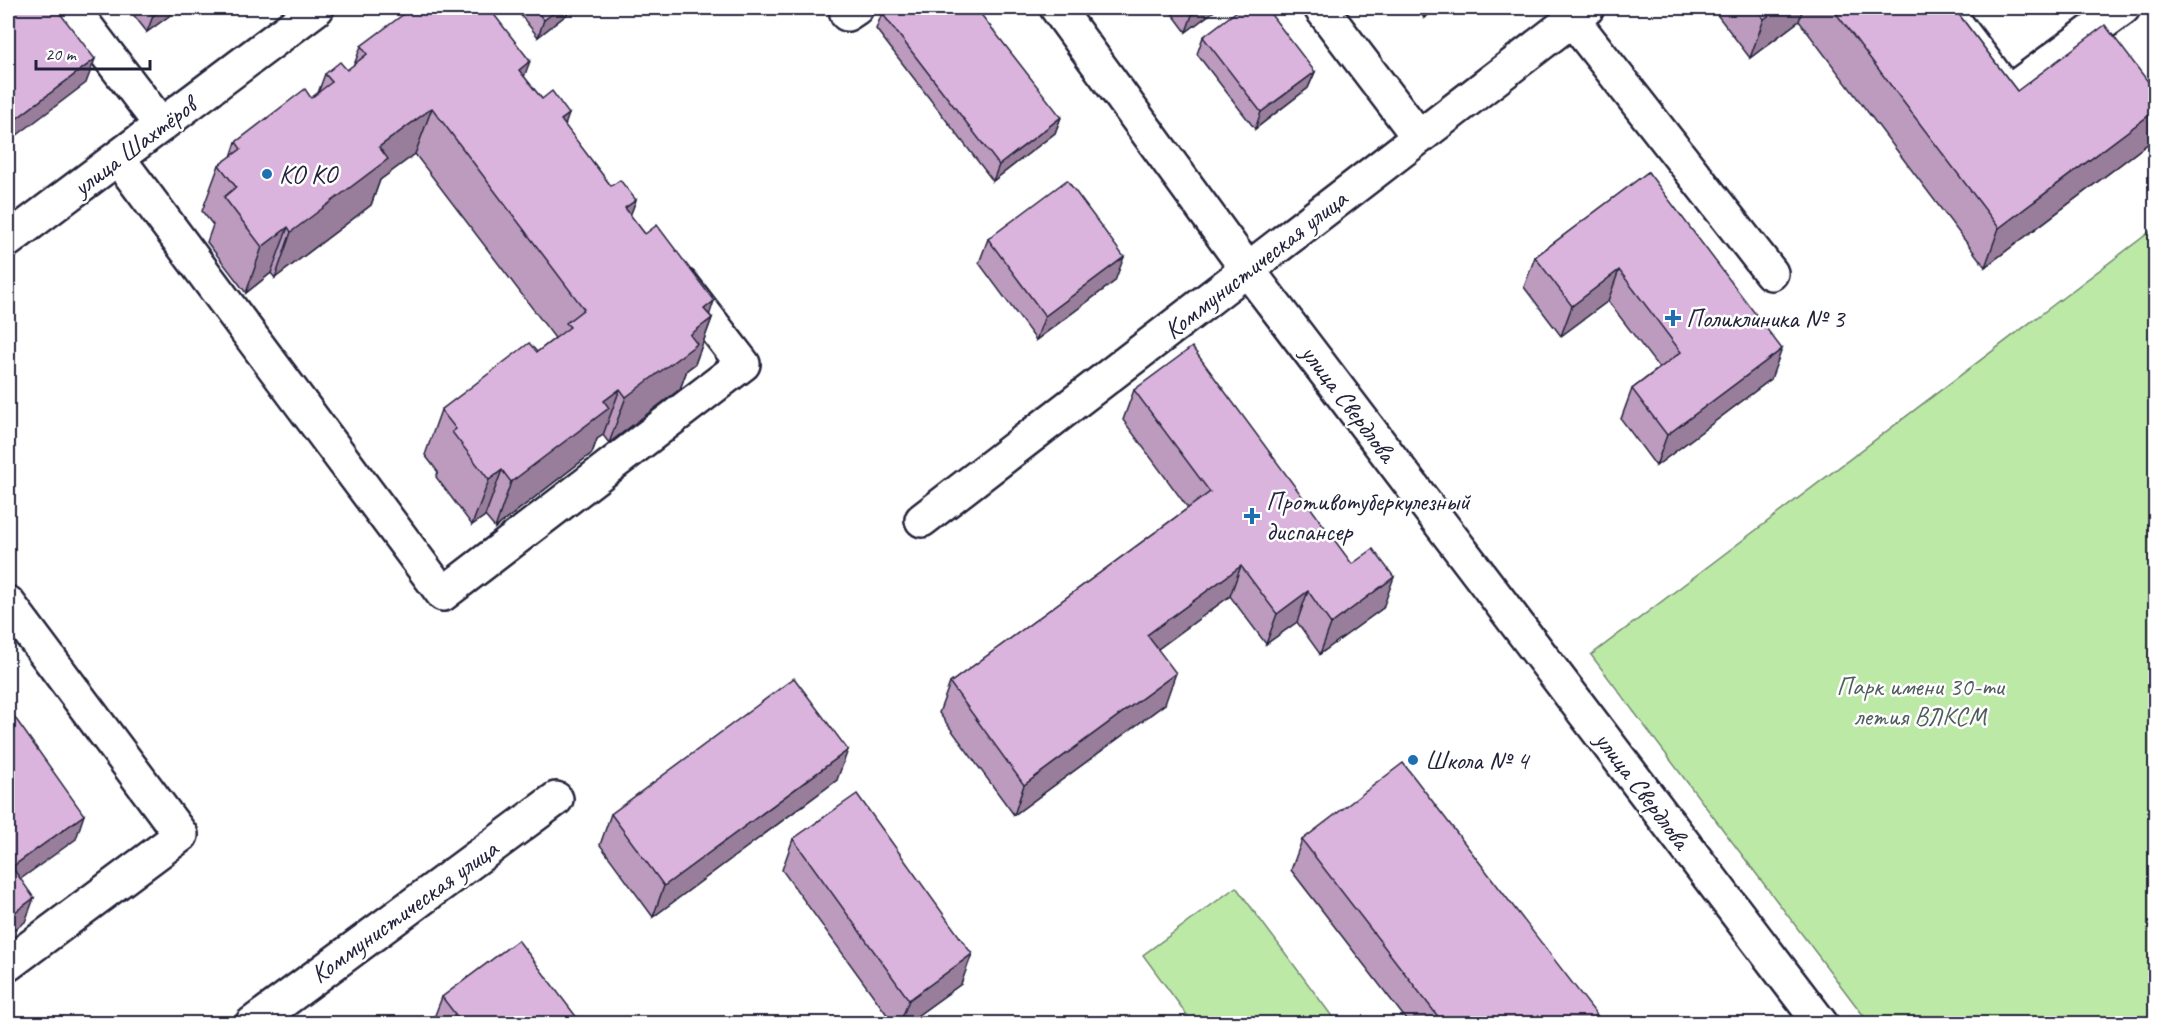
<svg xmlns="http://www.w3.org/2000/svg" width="2163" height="1031" viewBox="0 0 2163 1031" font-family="Caveat,sans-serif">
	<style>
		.green { fill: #bde9a7; stroke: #708671; stroke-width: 1.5 }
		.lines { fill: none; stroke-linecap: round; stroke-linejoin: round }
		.minor-casing { stroke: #22223b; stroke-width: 38 }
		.minor { stroke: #fff; stroke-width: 33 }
		.wall { fill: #bc9bbe; stroke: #22223b; stroke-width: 1.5 }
		.shaded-wall { fill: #997e9b; stroke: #22223b; stroke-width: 1.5 }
		.building { fill: #dbb4dd; stroke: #22223b; stroke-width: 1.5 }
		.poi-dot { fill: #1f6fb2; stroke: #fff; stroke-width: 2 }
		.labels { text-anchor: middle; stroke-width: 5; stroke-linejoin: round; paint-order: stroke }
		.street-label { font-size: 26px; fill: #22223b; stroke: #fff }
		.poi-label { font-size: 26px; fill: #22223b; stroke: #fff; text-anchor: start }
		.park-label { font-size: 26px; fill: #505e5b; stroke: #fff }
	</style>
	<rect width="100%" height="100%" fill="#fff"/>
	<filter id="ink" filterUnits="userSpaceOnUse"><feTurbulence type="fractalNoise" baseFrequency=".0167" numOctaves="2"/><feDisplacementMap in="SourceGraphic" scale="12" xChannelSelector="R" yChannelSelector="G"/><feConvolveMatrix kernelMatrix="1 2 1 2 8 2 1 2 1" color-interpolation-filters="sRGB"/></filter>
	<g filter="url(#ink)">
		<g class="green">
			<path d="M2155 228V1023H1869L1591 655Z"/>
			<path d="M1236 887 1337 1023H1193L1143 955Z"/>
		</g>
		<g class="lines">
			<defs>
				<g id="minor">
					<path d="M72 8 161 125"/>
					<path d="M1057 8 1247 269 1821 1024"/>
					<path d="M1321 8 1419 137"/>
					<path d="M1944 8 2008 93 2123 8"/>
					<path d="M847 14 856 8"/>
					<path d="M1572 19 1771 273"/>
					<path d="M118 158 443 594 743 364 683 286"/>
					<path d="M8 240 317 8"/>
					<path d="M922 520 1587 8"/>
					<path d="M8 603 181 835 8 964"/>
					<path d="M252 1024 556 799"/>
				</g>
			</defs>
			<use href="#minor" class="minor-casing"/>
			<use href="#minor" class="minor"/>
		</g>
		<g class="wall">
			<path d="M128 8H180L147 32Z"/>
			<path d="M515 8H575L538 37Z"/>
			<path d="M1168 8H1218L1186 32Z"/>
			<path d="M1416 8H1438L1424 18Z"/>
			<path d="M1712 8H1954L2017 91 2156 92V127L2150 142 1985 267 1799 21 1750 58Z"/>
			<path d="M882 13 1061 117 1055 133 993 181 876 29Z"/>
			<path d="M1203 37 1315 72 1308 88 1255 129 1197 54Z"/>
			<path d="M361 46 524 77 542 99 565 126 611 186 636 200 630 215 712 318 695 364 687 370 680 389 609 443 603 435 597 439 592 453 495 528 485 516 472 525 436 477 438 472 425 455 441 410 537 352 555 338 415 154 380 180 371 205 275 278 271 273 246 293 207 242 213 225 202 211 219 165 231 157 236 142 311 98 318 93 325 74 347 70 354 65Z"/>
			<path d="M1648 172 1771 379 1656 466 1621 419 1632 389 1659 368 1608 301 1561 336 1524 287 1535 257Z"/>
			<path d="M988 239 1115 281 1036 340 979 263Z"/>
			<path d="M1134 390 1383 608 1320 654 1297 622 1266 644 1230 596 1158 649 1165 704 1014 815 939 713 950 683 1188 508 1123 420Z"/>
			<path d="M837 780 653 917 600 845 611 814Z"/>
			<path d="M793 839 961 984 907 1023H893L782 870Z"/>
			<path d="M1302 840 1598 1023H1409L1291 870Z"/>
			<path d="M442 997 581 1023H432Z"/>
		</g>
		<g class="shaded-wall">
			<path d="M163 8H180L147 32 153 16Z"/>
			<path d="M560 8H575L538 37 544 20Z"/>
			<path d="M1202 8H1218L1186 32 1192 15Z"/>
			<path d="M1428 8H1438L1424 18Z"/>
			<path d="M1779 8H1803L1799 21 1750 58 1764 19Z"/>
			<path d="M95 59 86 83 8 142V125Z"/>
			<path d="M530 61 513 107 519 70Z"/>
			<path d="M1315 72 1308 88 1255 129 1261 112Z"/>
			<path d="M432 108 415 154 380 180 371 205 275 278 291 232 379 147Z"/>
			<path d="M2156 110V127L2150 142 1985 267 1999 228Z"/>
			<path d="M569 114 553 160 561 120Z"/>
			<path d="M1061 117 1055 133 993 181 999 165Z"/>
			<path d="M636 200 619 246 625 208Z"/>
			<path d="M288 227 271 273 246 293 262 247Z"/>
			<path d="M1124 257 1115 281 1036 340 1045 316Z"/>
			<path d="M1619 270 1608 301 1561 336 1572 306Z"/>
			<path d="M714 301 707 322 712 318 695 364 687 370 680 389 609 443 626 397 690 335 704 309Z"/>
			<path d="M1782 349 1771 379 1656 466 1667 435Z"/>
			<path d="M620 389 603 435 597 439 592 453 495 528 511 482 604 401Z"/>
			<path d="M502 470 485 516 472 525 489 480Z"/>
			<path d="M1241 566 1230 596 1136 665 1147 635Z"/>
			<path d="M1394 577 1383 608 1320 654 1331 624Z"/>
			<path d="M1308 591 1297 622 1266 644 1277 614Z"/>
			<path d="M1176 673 1165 704 1014 815 1024 785Z"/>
			<path d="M848 750 837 780 653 917 664 886Z"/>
			<path d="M84 815 76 839 8 888 12 867Z"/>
			<path d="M34 898 25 922 8 934V917Z"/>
			<path d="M972 954 961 984 907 1023H900L909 1000Z"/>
		</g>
		<g class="building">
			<path d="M16 8H56L95 59 8 125V14Z"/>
			<path d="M147 8H163L153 16Z"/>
			<path d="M412 8H489L530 61 519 70 542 99 552 91 569 114 561 120 611 186 620 180 636 200 625 208 645 234 657 225 714 301 704 309 712 318 690 335 697 344 626 397 620 389 604 401 609 408 511 482 502 470 489 480 452 432 456 429 441 410 529 343 537 352 570 327 566 323 584 309 432 108 379 147 388 159 291 232 288 227 262 247 224 197 236 187 219 165 241 149 236 142 305 89 311 98 332 82 325 74 340 62 347 70 367 54 361 46Z"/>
			<path d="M534 8H560L544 20Z"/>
			<path d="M888 8H976L1061 117 999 165 882 13Z"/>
			<path d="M1187 8H1202L1192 15Z"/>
			<path d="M1241 8H1266L1315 72 1261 112 1203 37Z"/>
			<path d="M1755 8H1779L1764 19Z"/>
			<path d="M1832 8H1954L2017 91 2105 25 2156 92V110L1999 228Z"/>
			<path d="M1648 172 1782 349 1667 435 1632 389 1681 352 1619 270 1572 306 1535 257Z"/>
			<path d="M1067 180 1124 257 1045 316 988 239Z"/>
			<path d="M1192 347 1352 564 1373 549 1394 577 1331 624 1308 591 1277 614 1241 566 1147 635 1176 673 1024 785 950 683 1210 492 1134 390Z"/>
			<path d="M794 678 848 750 664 886 611 814Z"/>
			<path d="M8 708 84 815 12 867 34 898 8 917Z"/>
			<path d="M1403 763 1600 1019 1595 1023H1443L1302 840Z"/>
			<path d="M857 794 972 954 909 1000 793 839Z"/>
			<path d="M518 940 581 1023H462L442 997Z"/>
		</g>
	</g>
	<g class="poi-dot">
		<circle cx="267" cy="174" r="6"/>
		<path d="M1670 309h6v6h6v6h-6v6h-6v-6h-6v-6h6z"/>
		<path d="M1249 507h6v6h6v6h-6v6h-6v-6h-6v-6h6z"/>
		<circle cx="1413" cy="760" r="6"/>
	</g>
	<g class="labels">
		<g class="street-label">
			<text transform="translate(134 146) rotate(-37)" y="9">улица Шахтёров</text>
			<text transform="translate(1255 264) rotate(-38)" y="9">Коммунистическая улица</text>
			<text transform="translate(1349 403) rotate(53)" y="9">улица Свердлова</text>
			<text transform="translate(1643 790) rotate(53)" y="9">улица Свердлова</text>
			<text transform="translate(404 911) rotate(-36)" y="9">Коммунистическая улица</text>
		</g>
		<g class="poi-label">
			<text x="279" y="183">КО КО</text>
			<text x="1686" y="327">Поликлиника № 3</text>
			<text x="1266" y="510">Противотуберкулезный<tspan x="1266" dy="30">диспансер</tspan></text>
			<text x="1425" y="769">Школа № 4</text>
		</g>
		<g class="park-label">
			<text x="1920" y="695">Парк имени 30-ти<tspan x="1920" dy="30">летия ВЛКСМ</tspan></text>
		</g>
	</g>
	<rect width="2163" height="1031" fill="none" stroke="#fff" stroke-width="30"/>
	<rect x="15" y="15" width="2133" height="1001" fill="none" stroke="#22223b" stroke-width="2" filter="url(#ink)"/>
	<path d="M36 60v9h114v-9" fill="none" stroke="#22223b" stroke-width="3"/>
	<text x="45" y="60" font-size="18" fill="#22223b" stroke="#ffffff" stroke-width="4.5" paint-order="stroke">20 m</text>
</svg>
